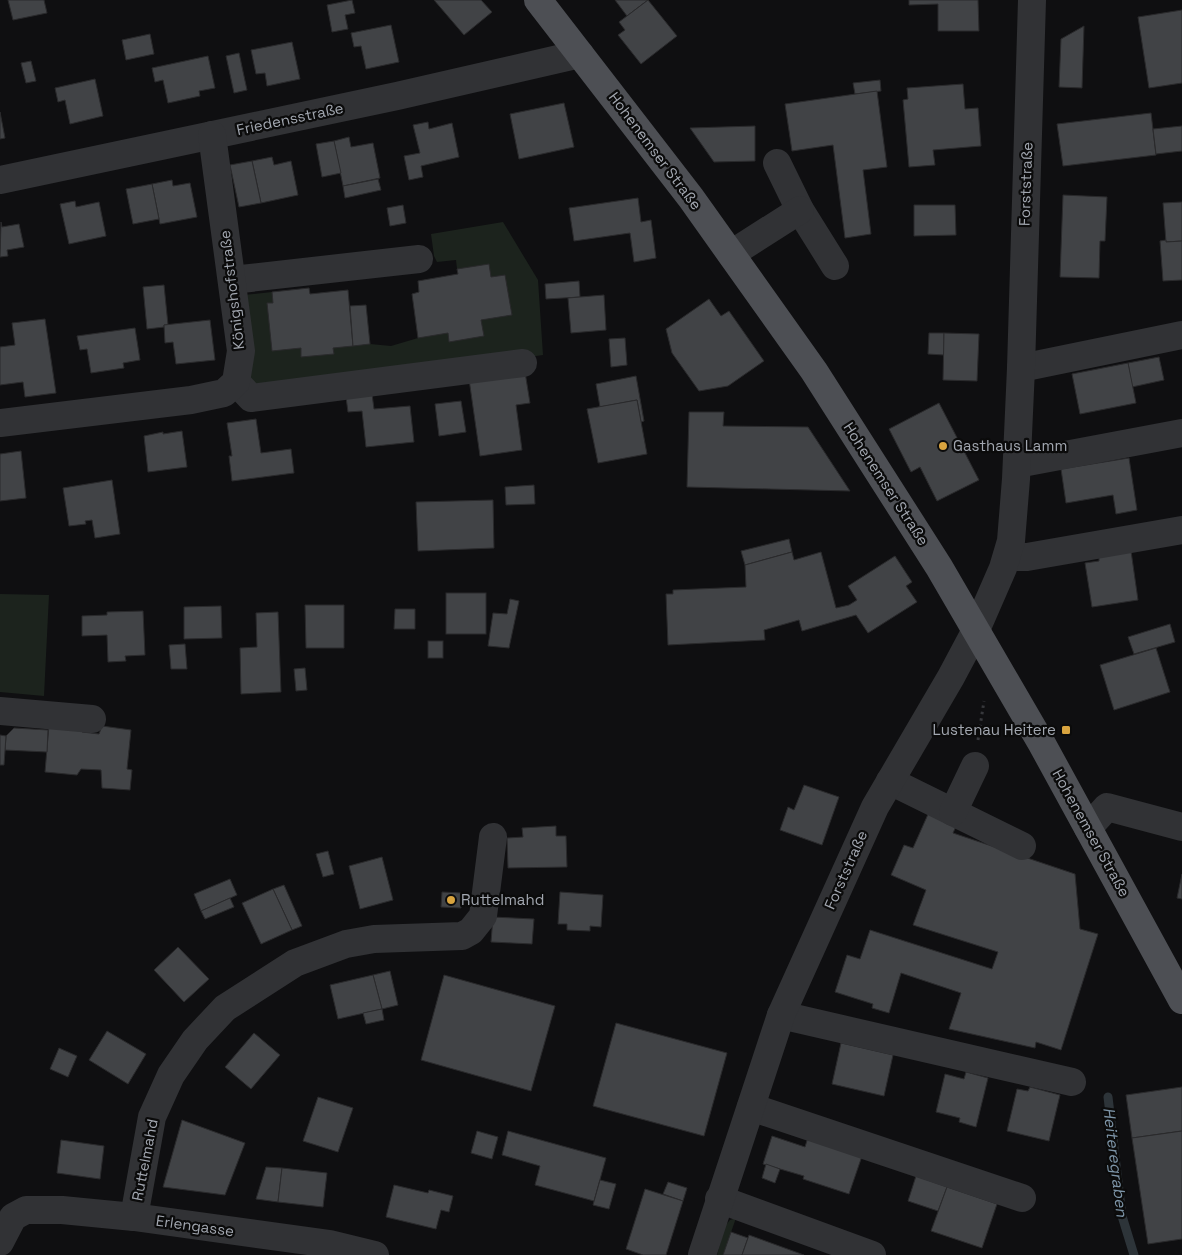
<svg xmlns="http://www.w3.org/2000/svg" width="1182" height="1255" viewBox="0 0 1182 1255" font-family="'Space Grotesk',sans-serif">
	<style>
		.green { fill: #1c231d }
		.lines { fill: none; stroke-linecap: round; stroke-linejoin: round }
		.stream { stroke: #2d3439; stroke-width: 9 }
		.building { fill: #414346; stroke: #2a2a2c }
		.path { stroke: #37383c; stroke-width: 3; stroke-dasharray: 2.5 4; stroke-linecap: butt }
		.minor { stroke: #313235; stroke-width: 28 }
		.major { stroke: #4d4f54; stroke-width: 28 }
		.poi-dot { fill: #d9a43f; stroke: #0b0b0b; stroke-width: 2 }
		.labels { text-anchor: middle; stroke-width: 4.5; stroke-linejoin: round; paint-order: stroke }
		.street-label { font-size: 15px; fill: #a2a7b0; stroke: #0b0b0b }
		.poi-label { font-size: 15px; fill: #a2a7b0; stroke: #0b0b0b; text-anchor: start }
		.water-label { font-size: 16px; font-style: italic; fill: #7d94a7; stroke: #0b0b0b }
	</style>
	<rect width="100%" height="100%" fill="#0f0f11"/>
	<g class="green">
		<path d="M503 222 538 280 543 355 395 376 260 391 251 380 244 295 272 292 273 303H267L272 351 301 348V357L333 348 370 344 391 346 418 338 448 333 449 342 484 336 481 320 512 315 505 275 491 277 489 264 457 269 456 260 437 262 434 256 431 234Z"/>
		<path d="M0 594 49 595 44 696 0 692Z"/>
		<path d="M736 1218 723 1255H717L725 1226 730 1220Z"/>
	</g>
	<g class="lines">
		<path class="stream" d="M1108 1097 1122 1216 1134 1255"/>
	</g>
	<g class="building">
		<path d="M8 0H44L47 13 13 20Z"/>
		<path d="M352 0 355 13 345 15 348 29 332 32 327 5Z"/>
		<path d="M434 0H481L492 12 464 35Z"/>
		<path d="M615 0H648L627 16Z"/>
		<path d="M648 0 677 36 641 64 618 35 625 30 619 22Z"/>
		<path d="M909 0H978L979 31H938V4L909 5Z"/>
		<path d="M1182 10V83L1149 88 1138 17Z"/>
		<path d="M391 25 399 62 366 69 361 46 354 47 351 33Z"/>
		<path d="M1084 26 1082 88 1059 87 1061 39Z"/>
		<path d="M150 34 154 54 126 60 122 40Z"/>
		<path d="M292 42 300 79 267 86 265 73 256 74 251 50Z"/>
		<path d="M239 53 247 90 234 93 226 56Z"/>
		<path d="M208 56 215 88 199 91 200 96 168 103 163 80 155 82 152 68Z"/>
		<path d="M31 61 36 81 26 83 21 63Z"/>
		<path d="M95 79 103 116 70 124 65 100 58 102 55 88Z"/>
		<path d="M880 80 881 91 855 94 853 83Z"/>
		<path d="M963 84 965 109 978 108 981 146 933 150 935 165 909 167 903 100 908 99 907 88Z"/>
		<path d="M877 91 887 167 863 170 871 234 845 238 833 145 792 151 785 104Z"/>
		<path d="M564 103 574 147 519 159 510 114Z"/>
		<path d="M0 112 5 138 0 139Z"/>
		<path d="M1151 113 1156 155 1063 166 1057 124Z"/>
		<path d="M428 122 429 129 452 123 459 157 421 166 423 177 409 180 404 156 420 153 413 125Z"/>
		<path d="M755 126V161L714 162 690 128Z"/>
		<path d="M1182 126V151L1156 154 1153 129Z"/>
		<path d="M349 137 351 147 373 143 380 178 343 186 334 141Z"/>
		<path d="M334 141 341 173 322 177 316 144Z"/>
		<path d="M272 157 274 165 291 161 298 195 261 203 252 161Z"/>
		<path d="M252 161 261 203 239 207 230 165Z"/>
		<path d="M378 179 381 190 345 198 343 186Z"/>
		<path d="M172 180 173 186 190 183 197 217 160 224 152 184Z"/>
		<path d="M152 184 159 219 133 224 126 189Z"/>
		<path d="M1063 195 1107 197 1105 241H1100L1099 278 1060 277Z"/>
		<path d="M638 198 641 222 651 220 656 258 634 262 630 233 574 241 569 208Z"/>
		<path d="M75 201 76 207 99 202 106 236 69 244 60 204Z"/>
		<path d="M1182 202V241L1166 242 1163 203Z"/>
		<path d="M403 205 406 223 390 226 387 208Z"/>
		<path d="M914 205H955L956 235 914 236Z"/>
		<path d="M1 222 2 227 19 224 24 247 7 250 8 256 0 257Z"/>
		<path d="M1166 240V242L1182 241V280L1163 281 1160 241Z"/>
		<path d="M489 264 491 277 505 275 512 315 481 320 484 336 449 342 448 333 418 338 412 294 419 292 418 281 458 274 457 269Z"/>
		<path d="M579 281 580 297 546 299 545 284Z"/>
		<path d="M164 285 168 325H164V327L147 329 143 287Z"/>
		<path d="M309 288 310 294 348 290 353 346 333 348 334 354 301 357V348L272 351 267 303H273L272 292Z"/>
		<path d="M604 295 606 330 571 333 568 298Z"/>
		<path d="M709 299 721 316 729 311 764 361 728 386 699 391 672 353 666 329Z"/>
		<path d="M366 305 370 344 353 346 350 306Z"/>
		<path d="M45 319 56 393 25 397 23 382 0 385V347L15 345 12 323Z"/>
		<path d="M210 320 215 360 176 364 173 342 165 343 164 325Z"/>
		<path d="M135 328 140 360 123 363 124 368 91 373 87 349 80 350 77 336Z"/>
		<path d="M929 333H944V355L928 354Z"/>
		<path d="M944 333 979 334 977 381 943 380Z"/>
		<path d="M625 338 627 365 611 367 609 339Z"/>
		<path d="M1159 357 1164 380 1132 387 1128 363Z"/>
		<path d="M1128 363 1136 403 1080 414 1072 374Z"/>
		<path d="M525 372 530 403 516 405 522 450 480 456 469 379Z"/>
		<path d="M636 376 644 421 641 422 637 400 600 407 596 384Z"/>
		<path d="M372 394 374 409 410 406 414 442 366 447 362 411 348 412 346 397Z"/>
		<path d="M637 400 647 454 598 463 587 409Z"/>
		<path d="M461 401 466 432 439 436 435 404Z"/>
		<path d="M939 403 979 480 937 501 920 467 911 472 889 429Z"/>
		<path d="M689 412H724L723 426 808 427 850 491 687 487Z"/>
		<path d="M256 419 261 453 291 449 294 473 232 481 229 456H232L227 423Z"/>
		<path d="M182 431 187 467 148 472 144 436 163 432V434Z"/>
		<path d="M21 451 26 498 0 501V454Z"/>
		<path d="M1129 458 1137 510 1116 514 1113 495 1066 503 1061 469Z"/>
		<path d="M112 480 120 534 95 538 92 520 85 521 86 524 69 526 63 488Z"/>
		<path d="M534 485 535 504 506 505 505 487Z"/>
		<path d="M493 500 494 548 418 551 416 502Z"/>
		<path d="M789 539 792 552 745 565 741 551Z"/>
		<path d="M1131 551 1138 600 1092 607 1085 563 1099 561V557Z"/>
		<path d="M792 552 794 560 821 552 836 608 849 605 857 600 848 586 895 556 912 582 906 586 917 602 868 633 856 615 802 631 799 620 764 630 765 640 668 645 666 594H673V590L746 587 745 565Z"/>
		<rect x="446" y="593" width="40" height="41"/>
		<path d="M510 599 519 601 509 648 488 646 493 613 507 614Z"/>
		<path d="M305 605H344V648H306Z"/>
		<path d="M221 606 222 638 184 639V607Z"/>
		<path d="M395 609H415V629H394Z"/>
		<path d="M143 611 145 655 125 656 126 661 108 662 107 635 82 636V616L107 615V612Z"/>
		<path d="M278 612 281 692 241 694 240 648 257 647 256 613Z"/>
		<path d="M1170 624 1175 642 1134 654 1128 637Z"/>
		<rect x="428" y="641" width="15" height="17"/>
		<path d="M185 644 187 669H171L169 645Z"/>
		<path d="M1156 648 1170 692 1114 710 1100 665Z"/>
		<path d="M305 668 307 690 296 691 294 669Z"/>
		<path d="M49 725 81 727 82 732 99 734 102 726 131 730 127 769 132 770 130 790 102 788 101 770 81 769 77 775 45 772Z"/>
		<path d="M14 728 48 730 47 752 5 750 6 736Z"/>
		<path d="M0 735 6 736 4 765H0Z"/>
		<path d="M804 785 839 797 822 845 780 830 788 807 794 810Z"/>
		<path d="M929 812 957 824 953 833 1075 874 1080 929 1098 934 1061 1050 1036 1042 1035 1048 949 1029 961 993 901 973 889 1013 872 1008 873 1004 835 992 847 955 860 959 870 930 992 969 998 952 913 925 926 890 891 875 904 845 913 848Z"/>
		<path d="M556 826V836H566L567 867 508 868 507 838 523 837 522 828Z"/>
		<path d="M328 851 334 874 323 877 316 854Z"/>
		<path d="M382 857 393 900 360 909 349 866Z"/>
		<path d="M1182 874V899L1177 898Z"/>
		<path d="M230 879 237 895 201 911 194 894Z"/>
		<path d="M284 885 302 926 292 930 273 889Z"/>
		<path d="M273 889 292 930 261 944 242 903Z"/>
		<path d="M442 892 462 893 461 908 441 907Z"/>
		<path d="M560 892 603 895 601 927 590 926V931L567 930V924H558Z"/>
		<path d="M230 898 234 907 205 919 201 911Z"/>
		<path d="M493 917 534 919 532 944 491 942Z"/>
		<path d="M178 947 209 979 184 1002 154 970Z"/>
		<path d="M390 971 398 1005 382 1009 373 975Z"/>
		<path d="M373 975 382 1009 338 1019 330 985Z"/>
		<path d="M444 975 555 1006 531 1091 421 1060Z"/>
		<path d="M382 1009 384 1020 366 1024 363 1013Z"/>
		<path d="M616 1023 727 1053 704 1136 593 1106Z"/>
		<path d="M107 1031 146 1054 128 1084 89 1060Z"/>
		<path d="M254 1033 280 1055 251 1089 225 1067Z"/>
		<path d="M841 1043 893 1055 884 1096 832 1084Z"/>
		<path d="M59 1048 77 1056 68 1077 50 1069Z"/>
		<path d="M966 1072 988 1078 976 1127 959 1122 960 1118 936 1112 945 1074 964 1079Z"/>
		<path d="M1030 1087 1060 1095 1049 1141 1007 1131 1017 1089 1028 1091Z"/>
		<path d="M1182 1087V1131L1132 1138 1126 1095Z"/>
		<path d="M318 1097 353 1108 338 1152 303 1141Z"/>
		<path d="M182 1120 245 1143 225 1195 163 1187Z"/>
		<path d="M477 1131 498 1137 492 1159 471 1153Z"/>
		<path d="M508 1131 606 1158 594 1201 535 1185 540 1166 502 1155Z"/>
		<path d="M1182 1131V1239L1148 1244 1132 1138Z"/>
		<path d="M809 1134 862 1156 849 1194 803 1179 804 1176 763 1164 772 1136 805 1147Z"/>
		<path d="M61 1140 104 1146 100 1179 57 1173Z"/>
		<path d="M766 1164 780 1169 775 1183 762 1178Z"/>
		<path d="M266 1167 282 1168 278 1202 256 1199Z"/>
		<path d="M282 1168 327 1173 323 1207 278 1202Z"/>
		<path d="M916 1176 947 1187 938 1211 908 1201Z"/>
		<path d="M600 1180 616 1184 609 1209 593 1205Z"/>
		<path d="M668 1182 687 1188 683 1201 663 1194Z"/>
		<path d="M394 1185 428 1193 429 1190 453 1196 449 1212 441 1210 436 1229 386 1217Z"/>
		<path d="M947 1187 997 1204 982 1248 931 1231Z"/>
		<path d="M645 1189 683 1201 666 1255H643L626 1249Z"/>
		<path d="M731 1232 748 1238 742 1255H723Z"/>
		<path d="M749 1235 804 1255H742Z"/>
	</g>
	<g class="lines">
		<path class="path" d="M978 740 984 701"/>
		<g class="minor">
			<path d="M777 163 800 210 835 266"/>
			<path d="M0 180 397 96 580 54"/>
			<path d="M731 254 800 210"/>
			<path d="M232 280 419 259"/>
			<path d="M1021 368 1182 335"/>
			<path d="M236 382 251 398 523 363"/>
			<path d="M0 423 191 400 224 393 236 382 241 351 212 135"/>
			<path d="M1017 464 1182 433"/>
			<path d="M1007 557H1027L1182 530"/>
			<path d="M0 711 92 719"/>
			<path d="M890 781 1022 846"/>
			<path d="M953 812 975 766"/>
			<path d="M1088 828 1107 807 1182 827"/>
			<path d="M781 1015 1072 1082"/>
			<path d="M751 1107 1022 1198"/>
			<path d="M719 1199 872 1255"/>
			<path d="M134 1217 152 1117 171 1075 195 1040 225 1008 295 963 346 944 374 939 462 936 471 931 483 916 493 837"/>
			<path d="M0 1242 13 1217 26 1210H62L134 1217 330 1244 375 1255"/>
			<path d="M702 1255 781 1015 875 807 951 677 976 630 1003 568 1011 541 1016 479 1021 368 1032 0"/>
		</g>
		<path class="major" d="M538 0 691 198 814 371 939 567 1042 744 1182 1000"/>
	</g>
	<g class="poi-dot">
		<circle cx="943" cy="446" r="5"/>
		<rect x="1061" y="725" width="10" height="10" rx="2.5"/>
		<circle cx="451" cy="900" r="5"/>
	</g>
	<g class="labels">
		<g class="street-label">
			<text transform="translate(290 119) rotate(-12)" y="5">Friedensstraße</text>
			<text transform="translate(655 151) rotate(53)" y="5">Hohenemser Straße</text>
			<text transform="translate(1026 184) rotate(-88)" y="5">Forststraße</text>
			<text transform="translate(232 290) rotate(-97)" y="5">Königshofstraße</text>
			<text transform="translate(886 484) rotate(57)" y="5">Hohenemser Straße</text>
			<text transform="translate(1091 833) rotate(61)" y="5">Hohenemser Straße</text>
			<text transform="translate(846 870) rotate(-66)" y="5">Forststraße</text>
			<text transform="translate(145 1160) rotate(-79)" y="5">Ruttelmahd</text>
			<text transform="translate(195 1226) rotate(8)" y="5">Erlengasse</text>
		</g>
		<g class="poi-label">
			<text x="953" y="451">Gasthaus Lamm</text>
			<text x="1056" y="735" text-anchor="end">Lustenau Heitere</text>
			<text x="461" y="905">Ruttelmahd</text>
		</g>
		<g class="water-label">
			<text transform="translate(1116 1162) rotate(83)" y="6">Heiteregraben</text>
		</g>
	</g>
</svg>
